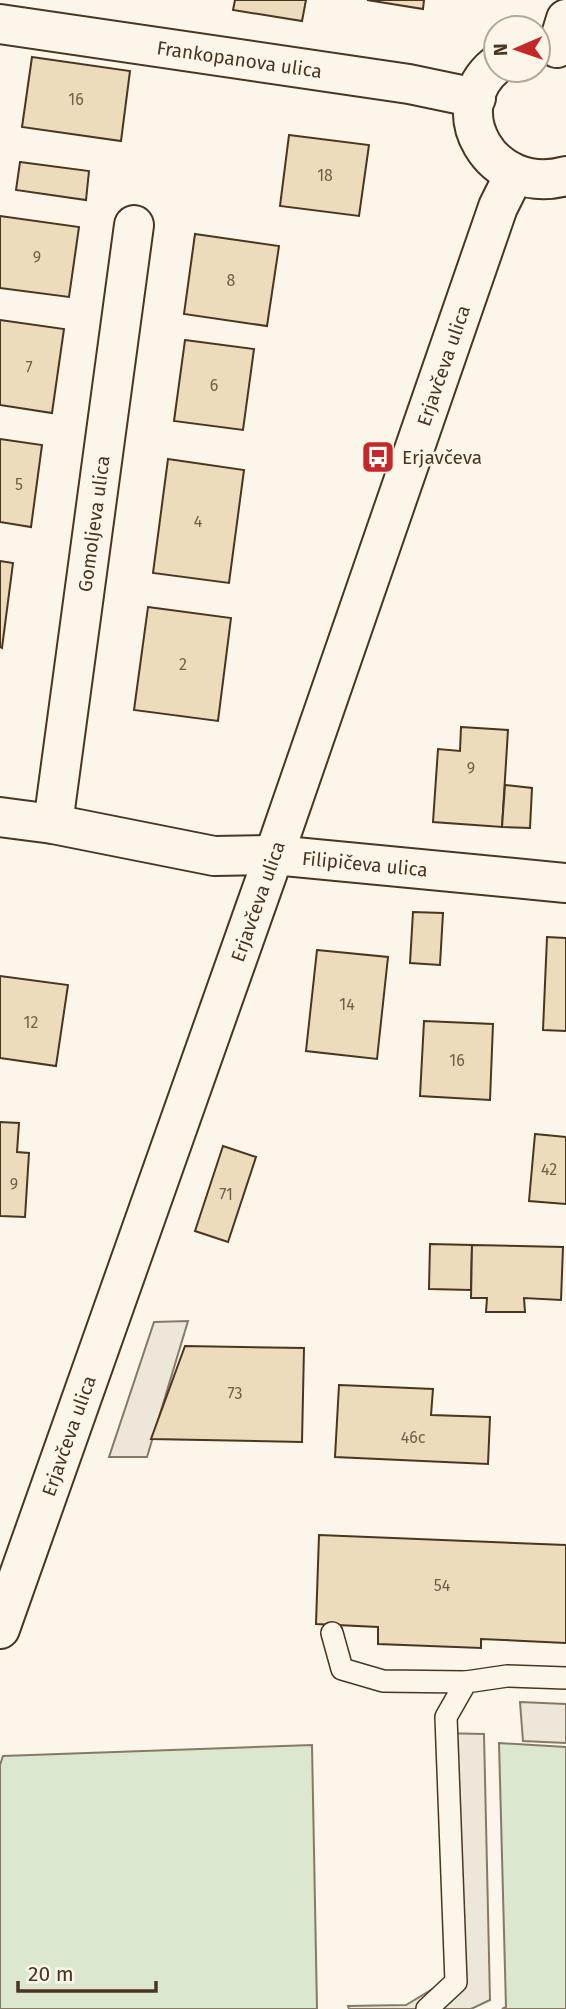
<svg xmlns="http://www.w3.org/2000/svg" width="566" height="2009" viewBox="0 0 566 2009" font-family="'Fira Sans',sans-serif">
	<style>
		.green { fill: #dce7d0; stroke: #887966; stroke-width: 2 }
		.parking { fill: #ede7d9; stroke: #887966; stroke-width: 2 }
		.building { fill: #ecdcbc; stroke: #4a3520; stroke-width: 2 }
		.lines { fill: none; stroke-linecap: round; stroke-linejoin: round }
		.lane-casing { stroke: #4a3520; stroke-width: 24 }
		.street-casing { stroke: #4a3520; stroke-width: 42 }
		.secondary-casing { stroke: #4a3520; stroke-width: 42 }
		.lane { stroke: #fbf6e9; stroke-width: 21 }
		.street { stroke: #fbf6e9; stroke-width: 38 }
		.secondary { stroke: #fbf6e9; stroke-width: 38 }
		.labels { text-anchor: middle; stroke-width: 5; stroke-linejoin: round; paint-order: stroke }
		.number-label { font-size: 16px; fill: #725f47 }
		.street-label { font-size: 19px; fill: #4a3520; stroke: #fbf6e9 }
		.poi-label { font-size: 19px; fill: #4a3520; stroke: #fbf6e9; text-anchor: start }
	</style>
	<rect width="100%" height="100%" fill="#fbf6e9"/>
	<g class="green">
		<path d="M499 1743 566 1747V2009H502L506 2007Z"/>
		<path d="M312 1745 317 2009H0V1765L3 1756Z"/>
	</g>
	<g class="parking">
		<path d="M188 1321 147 1457H109L154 1322Z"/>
		<path d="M520 1702 566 1704V1743L523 1741Z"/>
		<path d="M439 1733 484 1734 490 2000 471 2009H349L348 2006 406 2005 449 1979Z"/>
	</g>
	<g class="building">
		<path d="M235 0H306L302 21 233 10Z"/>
		<path d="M367 0H424L423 9Z"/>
		<path d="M32 57 130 71 121 141 22 127Z"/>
		<path d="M289 135 369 145 359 216 280 206Z"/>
		<path d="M20 162 89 171 86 200 16 190Z"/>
		<path d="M0 216 79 227 69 297 0 288Z"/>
		<path d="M195 234 279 246 267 326 184 314Z"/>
		<path d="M0 320 64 329 52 413 0 405Z"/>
		<path d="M185 340 254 349 243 430 174 421Z"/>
		<path d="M0 439 42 445 31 527 0 522Z"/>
		<path d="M168 459 244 470 229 583 153 573Z"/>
		<path d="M0 561 13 563 2 648 0 647Z"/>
		<path d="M148 607 231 618 218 721 134 710Z"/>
		<path d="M461 727 508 730 502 827 433 822 438 749 460 751Z"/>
		<path d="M505 785 532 788 530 828 502 827Z"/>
		<path d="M413 912 443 913 440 965 410 963Z"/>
		<path d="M547 937 566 938V1031L543 1030Z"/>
		<path d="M317 950 388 957 377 1059 306 1051Z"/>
		<path d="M0 976 68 985 56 1066 0 1058Z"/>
		<path d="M424 1021 493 1024 490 1100 420 1096Z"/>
		<path d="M0 1122 19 1123 17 1152 29 1153 25 1217 0 1216Z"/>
		<path d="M535 1134 566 1137V1204L529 1201Z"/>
		<path d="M223 1146 256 1157 228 1242 195 1231Z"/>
		<path d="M430 1244 472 1245 471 1290 429 1289Z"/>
		<path d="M472 1245 563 1247 561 1300 524 1298 525 1312H486L487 1298H471Z"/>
		<path d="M185 1346 304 1348 302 1442 151 1439Z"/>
		<path d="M339 1385 433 1389 431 1415 490 1417 488 1464 335 1457Z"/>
		<path d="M319 1535 566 1545V1643L481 1639V1648L378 1644V1627L316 1624Z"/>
	</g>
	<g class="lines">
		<defs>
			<g id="lane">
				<path d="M332 1633 342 1669 383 1681 466 1682"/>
				<path d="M427 2009 456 1982 446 1717 466 1682 507 1676 566 1678"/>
			</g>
			<g id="street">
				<path id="s1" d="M0 24 409 84 476 98"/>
				<path id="s2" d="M0 817 53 824 214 856 274 855 566 883"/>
				<path id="s3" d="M53 824 134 225"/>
			</g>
			<g id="secondary">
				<path d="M557 48 566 19"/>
				<path d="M496 65C442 109 490 197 566 176"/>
				<path id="s4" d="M0 1629 274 855 498 207 514 175"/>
			</g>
		</defs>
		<use href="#lane" class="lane-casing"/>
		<use href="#street" class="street-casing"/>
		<use href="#secondary" class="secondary-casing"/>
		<use href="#lane" class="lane"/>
		<use href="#street" class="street"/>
		<use href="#secondary" class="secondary"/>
	</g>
	<defs>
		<symbol id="bus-square" viewBox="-11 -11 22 22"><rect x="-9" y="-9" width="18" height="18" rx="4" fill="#c62828" stroke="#fbf6e9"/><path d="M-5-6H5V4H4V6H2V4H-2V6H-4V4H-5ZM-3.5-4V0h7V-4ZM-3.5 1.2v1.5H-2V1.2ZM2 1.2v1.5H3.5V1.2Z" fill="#fff"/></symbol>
	</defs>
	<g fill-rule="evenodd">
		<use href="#bus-square" x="359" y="438" width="38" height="38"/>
	</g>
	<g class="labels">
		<g class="number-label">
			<text x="76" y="105">16</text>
			<text x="325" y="181">18</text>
			<text x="37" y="263">9</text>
			<text x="231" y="286">8</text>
			<text x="29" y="373">7</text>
			<text x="214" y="391">6</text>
			<text x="19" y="490">5</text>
			<text x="198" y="527">4</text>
			<text x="183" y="670">2</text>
			<text x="471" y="774">9</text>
			<text x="347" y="1010">14</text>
			<text x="31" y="1028">12</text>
			<text x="457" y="1066">16</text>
			<text x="549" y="1175">42</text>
			<text x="14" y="1190">9</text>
			<text x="226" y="1200">71</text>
			<text x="235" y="1399">73</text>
			<text x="413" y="1443">46c</text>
			<text x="442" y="1591">54</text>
		</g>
		<g class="street-label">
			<text dy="7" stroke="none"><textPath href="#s1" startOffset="242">Frankopanova ulica</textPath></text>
			<text dy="7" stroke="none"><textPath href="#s4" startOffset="1339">Erjavčeva ulica</textPath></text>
			<text dy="7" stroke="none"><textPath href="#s3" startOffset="303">Gomoljeva ulica</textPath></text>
			<text dy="7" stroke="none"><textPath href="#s2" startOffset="369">Filipičeva ulica</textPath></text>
			<text dy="7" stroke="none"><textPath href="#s4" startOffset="772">Erjavčeva ulica</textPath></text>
			<text dy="7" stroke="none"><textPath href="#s4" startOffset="205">Erjavčeva ulica</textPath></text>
		</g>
		<g class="poi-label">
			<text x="402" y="464">Erjavčeva</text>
		</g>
	</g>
	<g transform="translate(517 49) rotate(268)"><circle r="33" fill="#fbf6e9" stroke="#b4a999" stroke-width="2"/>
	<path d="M0-5L12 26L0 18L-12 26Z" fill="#c62828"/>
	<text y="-10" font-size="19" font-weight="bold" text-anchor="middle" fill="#4a3520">N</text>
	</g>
	<path d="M18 1981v10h138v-10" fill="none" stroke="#4a3520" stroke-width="3.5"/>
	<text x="28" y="1981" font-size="21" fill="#4a3520" stroke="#fbf6e9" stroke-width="5" paint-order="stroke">20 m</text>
</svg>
